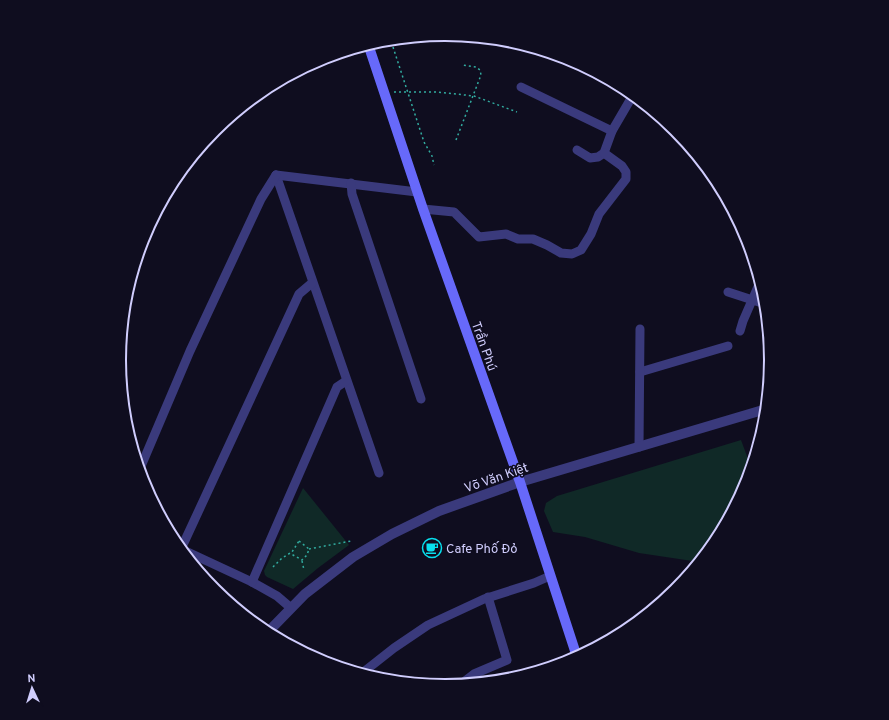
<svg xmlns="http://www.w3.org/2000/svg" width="889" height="720" viewBox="0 0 889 720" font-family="Overpass,sans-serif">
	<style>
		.green { fill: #102927 }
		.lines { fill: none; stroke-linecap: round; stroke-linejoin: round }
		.path { stroke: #32aca0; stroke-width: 1.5; stroke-dasharray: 2 3; stroke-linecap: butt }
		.minor { stroke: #3a3a7c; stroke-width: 9 }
		.tertiary { stroke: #3a3a7c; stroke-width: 10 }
		.secondary { stroke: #6769fa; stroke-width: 10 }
		.labels { text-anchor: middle; stroke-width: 3.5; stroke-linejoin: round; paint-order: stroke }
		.street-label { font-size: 13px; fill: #d0cdfd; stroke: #0f0d1f }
		.poi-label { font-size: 13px; fill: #d0cdfd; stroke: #0f0d1f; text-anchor: start }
		.rim { fill: none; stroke: #d0cdfd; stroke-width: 2 }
	</style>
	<rect width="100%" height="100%" fill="#0f0d1f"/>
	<g class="green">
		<path d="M741 440 751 467 746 485 715 541 699 562 639 553 585 537 553 532 544 511 546 503 557 496Z"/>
		<path d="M303 488 349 545 318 568 293 589 267 577 265 575 264 571Z"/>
	</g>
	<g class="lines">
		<g class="path">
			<path d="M393 47 424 142 432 156 434 165"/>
			<path d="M394 92H437L474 96 517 112"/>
			<path d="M456 140 481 75 480 70 476 67 463 65"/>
			<path d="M299 541 309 549 307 555 302 560 293 555 292 552Z"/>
			<path d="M309 549 351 541"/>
			<path d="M302 561 304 570"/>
			<path d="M273 567 282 558 292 552"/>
		</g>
		<g class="minor">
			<path d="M521 87 612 131"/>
			<path d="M577 150 590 158 598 157 604 153 612 131 633 95"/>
			<path d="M276 175 379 473"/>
			<path d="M276 175 417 192"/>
			<path d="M351 183 352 194 421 399"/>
			<path d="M423 209 454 212 479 237 506 234 518 239H533L547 245 561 253 572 254 581 250 591 234 599 214 626 179V172L622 166 604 153"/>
			<path d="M728 292 765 304"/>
			<path d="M740 331 743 321 760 282"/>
			<path d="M640 372 728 346"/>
			<path d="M639 447 640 329"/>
			<path d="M139 471 190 351 261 199 276 175"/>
			<path d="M179 548 252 582 277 596 291 608"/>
			<path d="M181 549 299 294 312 283"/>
			<path d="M252 582 337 387 346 381"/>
			<path d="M361 674 394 648 428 625 484 599 534 583 550 576"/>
			<path d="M461 684 474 674 507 660 488 597"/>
		</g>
		<path class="tertiary" d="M267 633 305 594 353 557 392 534 439 511 520 482 766 409"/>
		<path class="secondary" d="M368 44 423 209 520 482 577 657"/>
	</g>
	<defs>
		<symbol id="cafe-ring" viewBox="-11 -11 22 22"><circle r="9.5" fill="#0f0d1f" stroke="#08e0ee" stroke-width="1.5"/><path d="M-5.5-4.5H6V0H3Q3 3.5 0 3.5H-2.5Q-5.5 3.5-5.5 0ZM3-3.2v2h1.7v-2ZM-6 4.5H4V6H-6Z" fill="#08e0ee"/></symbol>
	</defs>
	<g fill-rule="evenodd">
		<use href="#cafe-ring" x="421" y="537" width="22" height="22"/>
	</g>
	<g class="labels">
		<g class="street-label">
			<text transform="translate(485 346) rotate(70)" y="5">Trần Phú</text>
			<text transform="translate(496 477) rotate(-19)" y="5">Võ Văn Kiệt</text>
		</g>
		<g class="poi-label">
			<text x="446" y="553">Cafe Phố Đỏ</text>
		</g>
	</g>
	<path d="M0 0H889V720H0ZM126 360a319 319 0 1 1 638 0a319 319 0 1 1-638 0Z" fill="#0f0d1f" fill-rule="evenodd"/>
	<path class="rim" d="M126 360a319 319 0 1 1 638 0a319 319 0 1 1-638 0Z"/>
	<g transform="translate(32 688) rotate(356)" stroke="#0f0d1f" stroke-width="3" paint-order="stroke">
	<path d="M0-3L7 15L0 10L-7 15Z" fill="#d0cdfd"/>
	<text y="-6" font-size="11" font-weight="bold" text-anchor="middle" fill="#d0cdfd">N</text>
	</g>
</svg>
